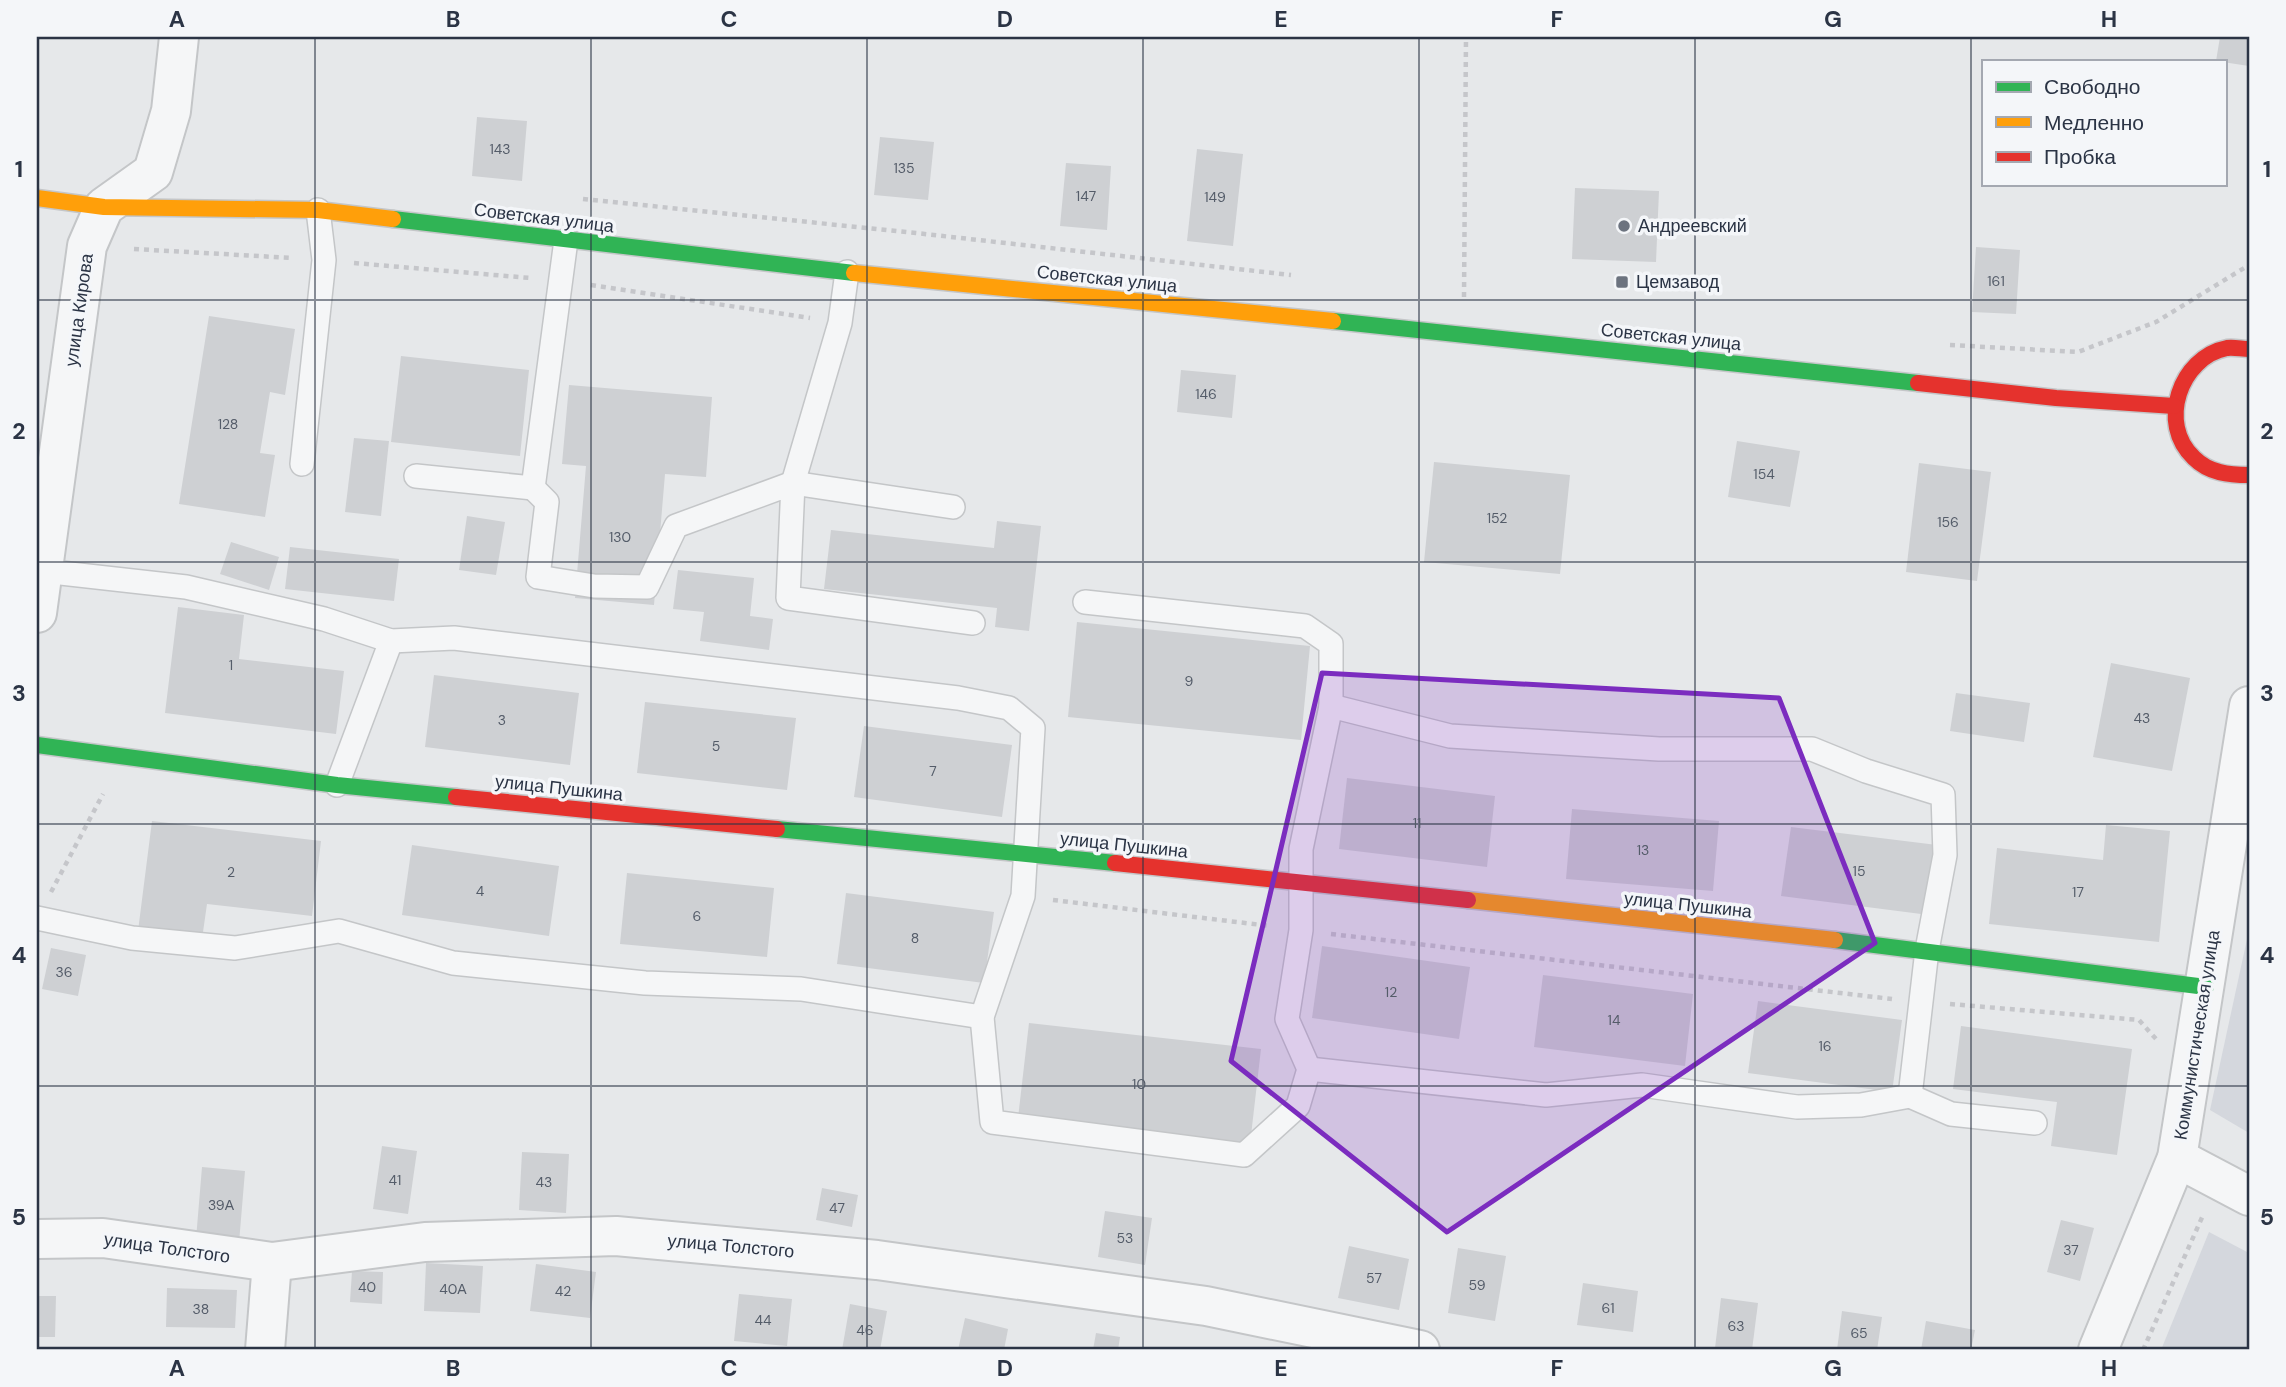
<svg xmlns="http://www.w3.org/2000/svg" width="2286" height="1387" viewBox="0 0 2286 1387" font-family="'DM Sans',sans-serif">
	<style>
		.built { fill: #d4d7dd }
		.building { fill: #ced0d3 }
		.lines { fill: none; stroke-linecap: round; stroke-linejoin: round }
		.lane-casing { stroke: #c4c6c8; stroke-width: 26 }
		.street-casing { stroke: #c4c6c8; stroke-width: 42 }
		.fast-casing { stroke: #c4c6c8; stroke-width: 19 }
		.slow-casing { stroke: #c4c6c8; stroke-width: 19 }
		.jam-casing { stroke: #c4c6c8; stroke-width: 19 }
		.path { stroke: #c5c6ca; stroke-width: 4.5; stroke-dasharray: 5 5; stroke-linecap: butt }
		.lane { stroke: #f5f6f7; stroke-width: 23 }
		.street { stroke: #f5f6f7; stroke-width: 38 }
		.fast { stroke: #30b455; stroke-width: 16 }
		.slow { stroke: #ff9f0a; stroke-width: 16 }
		.jam { stroke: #e5322d; stroke-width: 16 }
		.marked { fill: #7b2cbf; fill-opacity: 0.2; stroke: #7b2cbf; stroke-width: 5; stroke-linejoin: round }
		.grid { fill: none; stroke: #2b3445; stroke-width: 2; stroke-opacity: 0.55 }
		.poi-dot { fill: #6c737f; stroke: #f4f6f9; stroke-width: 2.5 }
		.labels { text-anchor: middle; stroke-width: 7; stroke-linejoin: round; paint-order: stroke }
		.number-label { font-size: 14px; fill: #545c69 }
		.street-label { font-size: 18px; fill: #2b3445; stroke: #f4f6f9 }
		.poi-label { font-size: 18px; fill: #2b3445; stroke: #f4f6f9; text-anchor: start }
		.neatline { fill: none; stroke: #2b3445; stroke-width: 2.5 }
		.grid-label { font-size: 23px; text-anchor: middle; font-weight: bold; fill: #2b3445 }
	</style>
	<rect width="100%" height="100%" fill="#e6e8ea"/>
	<g class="built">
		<path d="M2249 930V1133L2210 1110Z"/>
		<path d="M2209 1232 2249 1253V1350H2161Z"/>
	</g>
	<g class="building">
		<path d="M2220 37H2249V66L2216 61Z"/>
		<path d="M477 117 527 121 522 181 472 176Z"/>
		<path d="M880 137 934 142 928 200 874 195Z"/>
		<path d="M1197 149 1243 154 1233 246 1187 241Z"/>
		<path d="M1066 163 1111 166 1107 230 1060 226Z"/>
		<path d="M1575 188 1659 191 1656 262 1572 259Z"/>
		<path d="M1976 247 2020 250 2016 314 1972 312Z"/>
		<path d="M209 316 295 329 285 395 270 392 260 453 275 455 265 517 179 504Z"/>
		<path d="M401 356 529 370 520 456 391 442Z"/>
		<path d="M1181 370 1236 375 1232 418 1177 412Z"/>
		<path d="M569 385 712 397 706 477 665 474 654 605 575 598 586 466 562 464Z"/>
		<path d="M354 438 389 441 381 516 345 512Z"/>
		<path d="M1737 441 1800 451 1790 507 1728 497Z"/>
		<path d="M1434 462 1570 475 1560 574 1424 562Z"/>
		<path d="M1919 463 1991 472 1977 581 1906 572Z"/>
		<path d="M467 516 505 522 496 575 459 570Z"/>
		<path d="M997 521 1041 526 1029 631 995 627 997 608 824 589 831 530 994 548Z"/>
		<path d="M231 542 279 557 269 590 220 574Z"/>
		<path d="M290 547 399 559 394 601 285 589Z"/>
		<path d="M678 570 754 578 750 616 773 619 769 650 700 641 704 612 673 609Z"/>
		<path d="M178 607 244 615 239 659 344 671 336 734 165 713Z"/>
		<path d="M1077 622 1310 646 1301 740 1068 717Z"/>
		<path d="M2111 663 2190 678 2172 771 2093 757Z"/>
		<path d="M434 675 579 693 570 765 425 747Z"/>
		<path d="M1956 693 2030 703 2024 742 1950 731Z"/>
		<path d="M645 702 796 718 787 790 637 773Z"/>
		<path d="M864 726 1012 745 1002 817 854 797Z"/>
		<path d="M1347 778 1495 796 1487 867 1339 849Z"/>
		<path d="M1572 809 1719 821 1713 891 1566 879Z"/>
		<path d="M152 821 321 841 312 916 207 904 202 939 138 931Z"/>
		<path d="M2106 825 2170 831 2159 942 1989 924 1997 848 2103 860Z"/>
		<path d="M1791 827 1937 845 1929 915 1781 896Z"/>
		<path d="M412 845 559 866 549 936 402 915Z"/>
		<path d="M627 873 774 888 767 957 620 944Z"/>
		<path d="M846 893 994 912 984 983 837 964Z"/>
		<path d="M1322 946 1470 967 1459 1039 1312 1018Z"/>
		<path d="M51 948 86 955 78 996 42 989Z"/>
		<path d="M1543 975 1693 994 1685 1066 1534 1047Z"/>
		<path d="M1758 1001 1902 1020 1892 1092 1748 1073Z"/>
		<path d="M1029 1023 1261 1049 1250 1144 1018 1118Z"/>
		<path d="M1961 1026 2132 1049 2117 1155 2051 1146 2057 1102 1953 1089Z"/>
		<path d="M382 1146 417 1151 408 1214 373 1209Z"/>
		<path d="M522 1152 569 1154 566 1213 519 1210Z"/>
		<path d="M202 1167 245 1171 239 1243 196 1239Z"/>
		<path d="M822 1188 858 1195 852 1227 816 1220Z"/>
		<path d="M1105 1211 1152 1218 1145 1265 1098 1257Z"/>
		<path d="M2061 1220 2094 1228 2080 1281 2047 1272Z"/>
		<path d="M1349 1246 1409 1259 1399 1310 1338 1298Z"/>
		<path d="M1458 1248 1506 1256 1495 1321 1448 1313Z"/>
		<path d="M426 1263 483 1266 480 1313 424 1311Z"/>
		<path d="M536 1264 596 1272 590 1318 530 1311Z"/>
		<path d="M352 1271 383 1272 382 1304 350 1302Z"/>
		<path d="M1583 1283 1638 1291 1633 1332 1577 1325Z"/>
		<path d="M167 1288 237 1290 235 1328 166 1327Z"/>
		<path d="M739 1294 792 1299 787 1346 734 1341Z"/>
		<path d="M37 1296H56L55 1337H37Z"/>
		<path d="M1721 1298 1758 1303 1752 1350 1715 1348Z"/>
		<path d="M850 1304 887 1311 880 1350H842Z"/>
		<path d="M1842 1311 1882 1317 1877 1350H1837Z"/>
		<path d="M965 1318 1008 1329 1004 1350H958Z"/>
		<path d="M1926 1321 1975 1330 1971 1350H1921Z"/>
		<path d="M1096 1333 1120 1337 1118 1350H1093Z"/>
	</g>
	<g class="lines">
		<defs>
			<g id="lane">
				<path d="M847 272 840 323 793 483 953 507"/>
				<path d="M302 464 324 260 318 210"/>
				<path d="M416 476 533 488 566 240"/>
				<path d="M533 488 547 502 538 577 594 586 647 587 676 526 793 483 788 598 973 623"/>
				<path d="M43 571 186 587 324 619 391 641 454 638 958 698 1009 708 1033 728 1023 896 982 1017 992 1122 1244 1155 1298 1106 1309 1069 1287 1019 1301 930V849L1331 706V644L1305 626 1085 602"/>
				<path d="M337 785 391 641"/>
				<path d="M37 918 132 938 235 948 339 931 453 963 645 983 801 989 982 1017"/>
				<path d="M1309 1069 1546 1095 1642 1085 1797 1107 1861 1105 1910 1096 1927 950 1945 855 1943 795 1866 771 1812 749H1659L1450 736 1331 706"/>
				<path d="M1910 1096 1951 1114 2035 1123"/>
			</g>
			<g id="street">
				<path d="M37 613 87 246 104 207 153 172 171 111 179 37"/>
				<path d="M2177 1158 2249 1196"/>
				<path d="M37 1239 103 1238 272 1262 425 1242 616 1236 877 1260 1206 1306 1420 1350"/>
				<path d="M265 1350 272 1262"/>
				<path d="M2098 1350 2177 1158 2249 706"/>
			</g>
			<g id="fast">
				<path d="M393 219 854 273"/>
				<path d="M1333 321 1918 383"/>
				<path d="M37 745 337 785 456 797"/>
				<path d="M777 829 1115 863"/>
				<path d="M1835 940 2206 987"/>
			</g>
			<g id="slow">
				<path d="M37 198 104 207 318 210 393 219"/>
				<path d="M854 273 1333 321"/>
				<path d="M1468 900 1835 940"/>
			</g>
			<g id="jam">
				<path d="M2249 349C2242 349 2234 347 2227 348 2180 357 2157 424 2194 458 2209 473 2229 475 2249 475"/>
				<path d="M1918 383 2056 398 2174 406"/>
				<path d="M456 797 777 829"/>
				<path d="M1115 863 1468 900"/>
			</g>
		</defs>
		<use href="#lane" class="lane-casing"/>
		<use href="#street" class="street-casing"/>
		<use href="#fast" class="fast-casing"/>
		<use href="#slow" class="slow-casing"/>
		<use href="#jam" class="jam-casing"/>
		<g class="path">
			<path d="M583 199 916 233 1291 275"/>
			<path d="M134 249 293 258"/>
			<path d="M354 263 530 278"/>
			<path d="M591 285 810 318"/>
			<path d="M1464 297 1466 37"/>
			<path d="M1950 345 2078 352 2156 322 2249 265"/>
			<path d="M51 892 103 794"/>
			<path d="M1053 900 1270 926"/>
			<path d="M1331 934 1892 999"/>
			<path d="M1950 1004 2139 1020 2156 1039"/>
			<path d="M2143 1350 2204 1213"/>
		</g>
		<use href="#lane" class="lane"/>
		<use href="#street" class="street"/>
		<use href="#fast" class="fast"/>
		<use href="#slow" class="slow"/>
		<use href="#jam" class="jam"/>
	</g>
	<path class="marked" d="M1322 673 1779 698 1875 943 1447 1232 1231 1061Z"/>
	<path class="grid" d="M315 37V1350M591 37V1350M867 37V1350M1143 37V1350M1419 37V1350M1695 37V1350M1971 37V1350M37 300H2249M37 562H2249M37 824H2249M37 1086H2249"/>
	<g class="poi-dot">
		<circle cx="1624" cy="226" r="7"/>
		<rect x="1615" y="275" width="14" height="14" rx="3.5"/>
	</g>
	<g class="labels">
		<g class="number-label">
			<text x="500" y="154">143</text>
			<text x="904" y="173">135</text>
			<text x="1086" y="201">147</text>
			<text x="1215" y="202">149</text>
			<text x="1996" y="286">161</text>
			<text x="1206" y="399">146</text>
			<text x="228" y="429">128</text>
			<text x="1764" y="479">154</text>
			<text x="1497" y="523">152</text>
			<text x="1948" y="527">156</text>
			<text x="620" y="542">130</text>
			<text x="231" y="670">1</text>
			<text x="1189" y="686">9</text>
			<text x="2142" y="723">43</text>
			<text x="502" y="725">3</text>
			<text x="716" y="751">5</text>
			<text x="933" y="776">7</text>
			<text x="1417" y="828">11</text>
			<text x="1643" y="855">13</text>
			<text x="1859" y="876">15</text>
			<text x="231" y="877">2</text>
			<text x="480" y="896">4</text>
			<text x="2078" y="897">17</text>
			<text x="697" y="921">6</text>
			<text x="915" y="943">8</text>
			<text x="64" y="977">36</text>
			<text x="1391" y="997">12</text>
			<text x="1614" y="1025">14</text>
			<text x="1825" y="1051">16</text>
			<text x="1139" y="1089">10</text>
			<text x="395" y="1185">41</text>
			<text x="544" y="1187">43</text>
			<text x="221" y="1210">39А</text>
			<text x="837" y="1213">47</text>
			<text x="1125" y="1243">53</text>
			<text x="2071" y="1255">37</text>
			<text x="1374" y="1283">57</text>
			<text x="1477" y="1290">59</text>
			<text x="367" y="1292">40</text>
			<text x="453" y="1294">40А</text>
			<text x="563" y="1296">42</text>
			<text x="1608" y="1313">61</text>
			<text x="201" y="1314">38</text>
			<text x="763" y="1325">44</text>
			<text x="1736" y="1331">63</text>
			<text x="865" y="1335">46</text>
			<text x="1859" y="1338">65</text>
		</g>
		<g class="street-label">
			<text transform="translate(544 218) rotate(7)" y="6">Советская улица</text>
			<text transform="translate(1107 279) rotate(6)" y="6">Советская улица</text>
			<text transform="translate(79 310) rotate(-82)" y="6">улица Кирова</text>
			<text transform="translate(1671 337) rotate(6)" y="6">Советская улица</text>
			<text transform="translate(559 788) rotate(6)" y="6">улица Пушкина</text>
			<text transform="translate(1124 845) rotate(6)" y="6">улица Пушкина</text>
			<text transform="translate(1688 905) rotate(6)" y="6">улица Пушкина</text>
			<text transform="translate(2197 1035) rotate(-81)" y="6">Коммунистическая улица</text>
			<text transform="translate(731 1246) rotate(5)" y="6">улица Толстого</text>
			<text transform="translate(167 1248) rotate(8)" y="6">улица Толстого</text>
		</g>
		<g class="poi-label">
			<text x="1638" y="232">Андреевский</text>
			<text x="1636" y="288">Цемзавод</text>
		</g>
	</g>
	<rect width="2286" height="1387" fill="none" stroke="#f4f6f9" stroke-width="77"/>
	<rect x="1982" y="60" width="245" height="126" fill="#f4f6f9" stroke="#a4a8b1" stroke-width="2"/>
	<rect x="1996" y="82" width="35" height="10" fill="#30b455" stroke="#a4a8b1" stroke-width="2"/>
	<text x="2044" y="94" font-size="21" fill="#2b3445">Свободно</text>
	<rect x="1996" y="117" width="35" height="10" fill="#ff9f0a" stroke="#a4a8b1" stroke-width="2"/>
	<text x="2044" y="130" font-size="21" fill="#2b3445">Медленно</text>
	<rect x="1996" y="152" width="35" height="10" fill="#e5322d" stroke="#a4a8b1" stroke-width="2"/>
	<text x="2044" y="164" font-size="21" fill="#2b3445">Пробка</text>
	<rect x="38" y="38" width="2210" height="1310" class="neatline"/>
	<g class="grid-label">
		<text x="177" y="27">A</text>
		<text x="453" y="27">B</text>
		<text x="729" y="27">C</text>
		<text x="1005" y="27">D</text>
		<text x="1281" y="27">E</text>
		<text x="1557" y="27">F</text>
		<text x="1833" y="27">G</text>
		<text x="2109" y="27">H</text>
		<text x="19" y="177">1</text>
		<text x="2267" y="177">1</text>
		<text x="19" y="439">2</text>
		<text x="2267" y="439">2</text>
		<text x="19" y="701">3</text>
		<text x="2267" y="701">3</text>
		<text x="19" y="963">4</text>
		<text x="2267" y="963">4</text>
		<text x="19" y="1225">5</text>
		<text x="2267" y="1225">5</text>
		<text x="177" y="1376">A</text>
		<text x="453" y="1376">B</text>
		<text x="729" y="1376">C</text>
		<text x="1005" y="1376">D</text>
		<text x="1281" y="1376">E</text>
		<text x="1557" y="1376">F</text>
		<text x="1833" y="1376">G</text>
		<text x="2109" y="1376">H</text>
	</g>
</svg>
